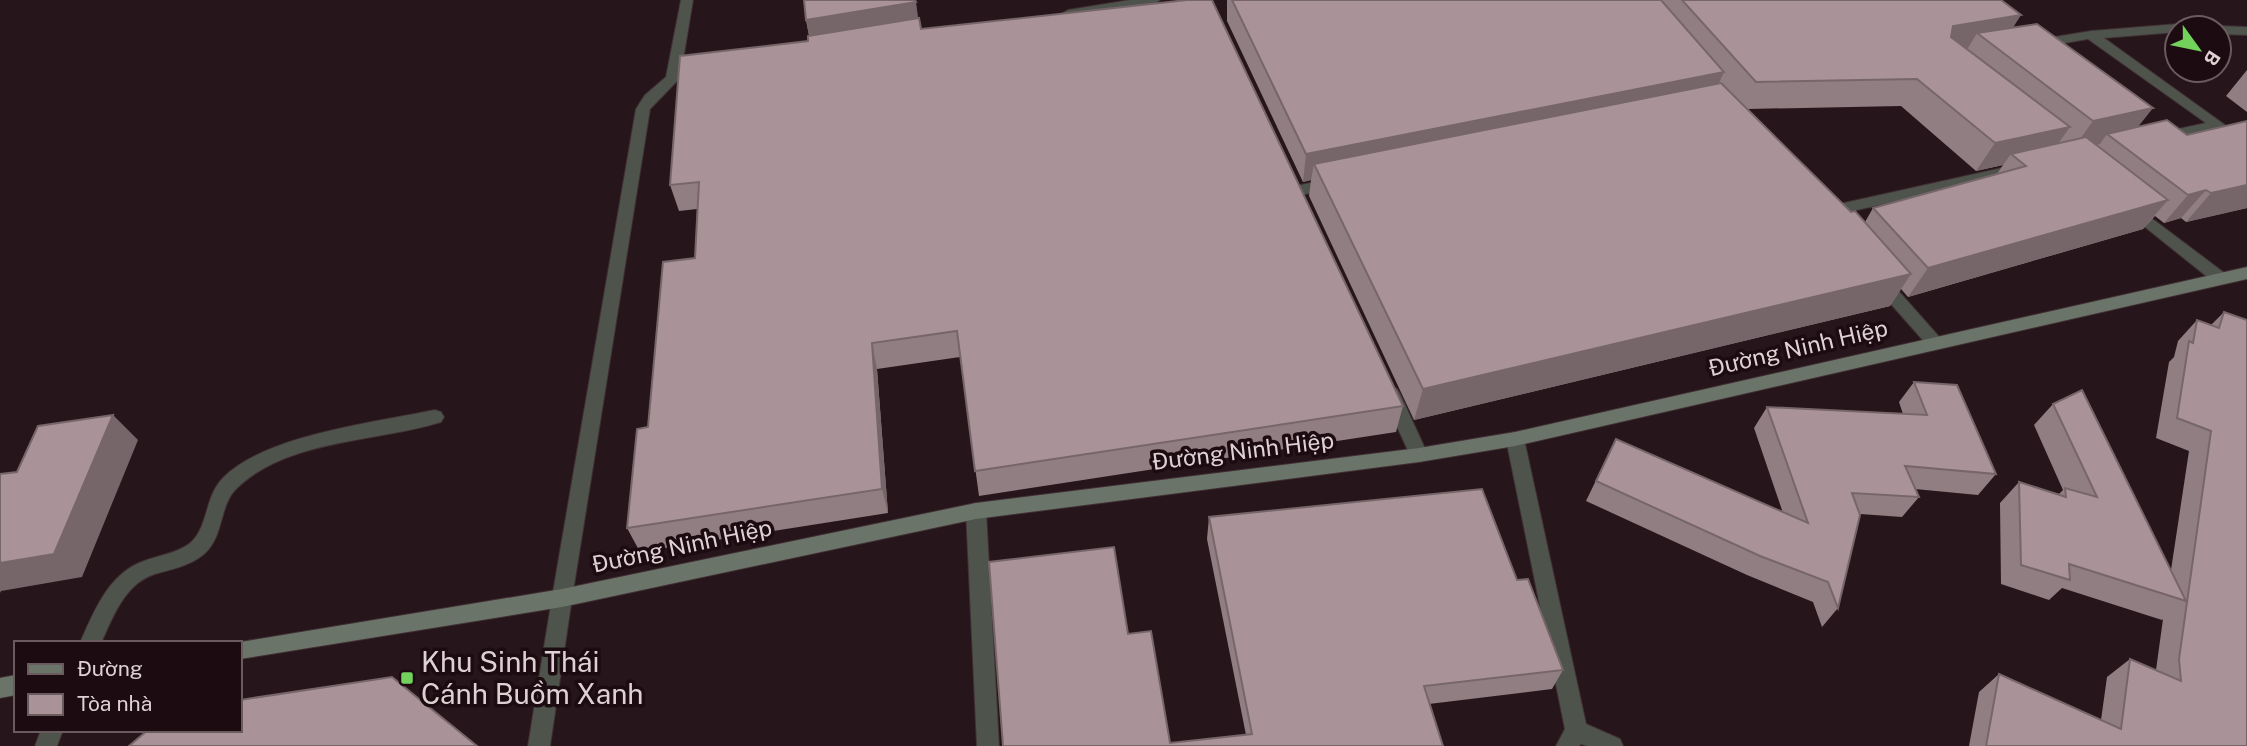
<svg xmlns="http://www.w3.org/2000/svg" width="2247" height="746" viewBox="0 0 2247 746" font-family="'Public Sans',sans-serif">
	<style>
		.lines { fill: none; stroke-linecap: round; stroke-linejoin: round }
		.service-casing { stroke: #402f34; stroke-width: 2 }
		.minor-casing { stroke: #402f34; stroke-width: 2 }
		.secondary-casing { stroke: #402f34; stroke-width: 2 }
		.service { fill: #4e534c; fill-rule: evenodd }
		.minor { fill: #4e534c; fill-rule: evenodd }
		.secondary { fill: #6b7469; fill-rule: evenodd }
		.wall { fill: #917e83; fill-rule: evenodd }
		.shaded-wall { fill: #76666a }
		.building { fill: #a99298; stroke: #76666a; stroke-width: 2 }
		.poi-dot { fill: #73d25c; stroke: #1c0c11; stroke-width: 2.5 }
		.labels { text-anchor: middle; stroke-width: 7; stroke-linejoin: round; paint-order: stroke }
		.street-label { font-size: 23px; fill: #ded1d4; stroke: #1c0c11 }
		.near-poi-label { font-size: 28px; fill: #ded1d4; stroke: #1c0c11; text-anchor: start }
	</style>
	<rect width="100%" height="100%" fill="#26151a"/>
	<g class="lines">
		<defs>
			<g id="service">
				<path d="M681 0H693L680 78 650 109 572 598 569 604 562 607 555 604 552 598 636 109 645 95 666 77Z"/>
				<path d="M1130 0H1160L1154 4 1068 18 1061 14 1068 10Z"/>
				<path d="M2178 24 2185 28H2177V32L2104 38 2225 125 2218 130 2160 142 2153 137 2155 134 2206 123 2088 39 2036 48 2029 44 2036 40 2091 31Z"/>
				<path d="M2219 26 2247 27V35L2219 34V28H2214Z"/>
				<path d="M2020 164 2025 166 2027 169 2025 172 1826 217 1818 212 1826 207Z"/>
				<path d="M2130 202 2227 275 2229 279 2227 283H2215L2125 211 2122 207 2125 203Z"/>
				<path d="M1391 387 1397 389 1400 394 1428 455 1426 460 1419 462 1412 460 1410 455 1382 394 1385 389Z"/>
				<path d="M435 410 441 412 444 417 441 422C378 442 286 439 236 489 219 506 224 537 204 554 190 566 172 569 155 574 125 583 113 617 101 643H80C94 611 109 573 144 561 159 555 175 554 189 544 209 528 204 497 223 478 265 435 376 422 435 410Z"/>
				<path d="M976 503 983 505 986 511 999 746H977L966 511 969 505Z"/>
			</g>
			<g id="minor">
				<path d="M1334 178 1342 183 1339 187 1296 196 1288 191 1291 187Z"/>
				<path d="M1881 276 1887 278 1941 339 1944 343 1941 347H1929L1875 286 1873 282 1875 278Z"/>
				<path d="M1515 432 1521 434 1524 439 1586 724 1620 739 1623 746H1587L1581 744 1579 746H1556L1565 729 1506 439 1509 434Z"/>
				<path d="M562 589 569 592 572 598 550 746H528L552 598 555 592Z"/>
				<path d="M41 730H63L57 746H35Z"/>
			</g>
			<g id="secondary">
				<path d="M2247 267V279L1515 446 1419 462 976 519 562 607 240 659V643H234L562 589 976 503 1419 448 1515 432Z"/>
				<path d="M16 675V695L0 698V678Z"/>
			</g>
		</defs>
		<use href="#service" class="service-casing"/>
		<use href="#minor" class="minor-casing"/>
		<use href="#secondary" class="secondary-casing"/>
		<use href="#service" class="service"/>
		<use href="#minor" class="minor"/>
		<use href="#secondary" class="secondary"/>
	</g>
	<g class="wall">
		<path d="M1227 0H2001L2014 28 2138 127 2247 208 2186 222 2181 218 2164 223 2155 216 2143 229 1908 297 1901 289 1890 306 1414 420 1309 196 1311 180 1303 182 1227 21ZM1901 106 1976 171 2003 165 1997 174 1873 208 1865 222 1851 212 1748 109Z"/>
		<path d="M918 19 921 29 1403 406 1396 432 979 496 960 357 877 369 888 513 640 552 627 528 648 427 695 258 697 209 679 211 670 185 808 41 809 36 806 20Z"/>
		<path d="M2247 70V112L2226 96Z"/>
		<path d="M2224 312 2247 746H1969L1979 692 1999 674 2101 720 2107 677 2130 659 2156 670 2163 619 2162 620 2062 588 2049 600 2001 584 2000 503 2019 482 2059 494 2063 490 2034 425 2053 404 2171 570 2189 451 2156 438 2169 362 2174 357 2178 341 2197 320 2211 325Z"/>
		<path d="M1914 382 1996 474 1978 495 1915 489 1919 497 1902 517 1860 514 1838 608 1822 627 1813 602 1747 575 1586 501 1616 439 1783 513 1754 428 1767 407 1903 414 1899 402Z"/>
		<path d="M1209 517 1517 580 1563 670 1552 689 1429 704 1443 746H1003L1128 634 1170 743 1246 735 1207 539Z"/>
	</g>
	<g class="shaded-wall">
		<path d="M916 2 920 32 812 49 806 20Z"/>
		<path d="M2021 15 2004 42 1977 33 1968 48 1937 53 1953 26Z"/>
		<path d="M1724 72 1712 99 1314 164 1311 180 1303 182 1306 154Z"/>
		<path d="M2153 108 2130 137 2107 134 2100 144 2072 150 2093 121Z"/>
		<path d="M2070 127 2050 155 2011 154 2003 165 1976 171 1995 143Z"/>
		<path d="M2247 185V208L2186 222 2211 193Z"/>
		<path d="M2206 190 2181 218 2164 223 2188 195Z"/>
		<path d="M2168 200 2143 229 1908 297 1928 268Z"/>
		<path d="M1911 274 1890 306 1414 420 1423 389Z"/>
		<path d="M872 343 877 369 888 513 882 489Z"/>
		<path d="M113 415 138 440 82 577 1 591 0 593V563Z"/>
	</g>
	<g class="building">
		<path d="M804 0H915L916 2 806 20Z"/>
		<path d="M1187 0H1212L1403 406 975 471 957 331 872 343 882 489 627 528 637 429 648 427 663 262 695 258 699 182 670 185 680 56 808 41V36L919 18 921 29Z"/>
		<path d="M1232 0H1661L1724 72 1306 154Z"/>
		<path d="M1682 0H2001L2021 15 1953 26 1951 37 2070 127 1995 143 1917 79 1756 82Z"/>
		<path d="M2037 24 2153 108 2093 121 1977 33Z"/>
		<path d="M1721 83 1851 212 1855 211 1911 274 1423 389 1314 164Z"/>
		<path d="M2167 120 2187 135 2247 121V185L2211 193 2206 190 2188 195 2107 134Z"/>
		<path d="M2086 137 2168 200 1928 268 1873 208 2026 166 2011 154Z"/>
		<path d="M2224 312 2247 320V746H1986L1999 674 2121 729 2130 659 2181 681 2179 659 2211 431 2177 418 2189 341 2193 343 2197 320 2219 328Z"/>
		<path d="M1914 382 1957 385 1996 474 1905 466 1919 497 1852 493 1860 515 1838 608 1828 582 1760 556 1596 481 1616 439 1808 523 1767 407 1927 415Z"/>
		<path d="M2082 390 2186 601 2069 564 2070 580 2021 565 2019 482 2066 497 2065 488 2097 497 2053 404Z"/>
		<path d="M113 415 54 554 0 563V474L17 472 38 426Z"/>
		<path d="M1482 489 1517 580 1528 579 1563 670 1424 686 1443 746H1003L989 562 1114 547 1128 634 1151 631 1170 743 1252 734 1209 517Z"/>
		<path d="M392 677 477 746H129L148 730H240V700Z"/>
	</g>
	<rect class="poi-dot" x="400" y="671" width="14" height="14" rx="3.5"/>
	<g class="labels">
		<g class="street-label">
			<text transform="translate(1798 348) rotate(-13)" y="8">Đường Ninh Hiệp</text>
			<text transform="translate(1243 451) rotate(-7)" y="8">Đường Ninh Hiệp</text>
			<text transform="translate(682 546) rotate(-12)" y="8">Đường Ninh Hiệp</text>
		</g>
		<g class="near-poi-label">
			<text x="421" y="672">Khu Sinh Thái<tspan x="421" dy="32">Cánh Buồm Xanh</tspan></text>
		</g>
	</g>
	<rect x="14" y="641" width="228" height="91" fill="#1c0c11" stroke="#6a5b5f" stroke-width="2"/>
	<rect x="28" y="664" width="35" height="10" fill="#6b7469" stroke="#6a5b5f" stroke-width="2"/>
	<text x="77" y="676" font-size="21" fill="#ded1d4">Đường</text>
	<rect x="28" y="694" width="35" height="21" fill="#a99298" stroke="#6a5b5f" stroke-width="2"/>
	<text x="77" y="711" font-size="21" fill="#ded1d4">Tòa nhà</text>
	<g transform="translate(2198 49) rotate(123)"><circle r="33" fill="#1c0c11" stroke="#6a5b5f" stroke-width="2"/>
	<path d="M0-5L12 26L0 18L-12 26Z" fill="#73d25c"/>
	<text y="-10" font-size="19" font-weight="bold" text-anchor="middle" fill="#ded1d4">B</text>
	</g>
</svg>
